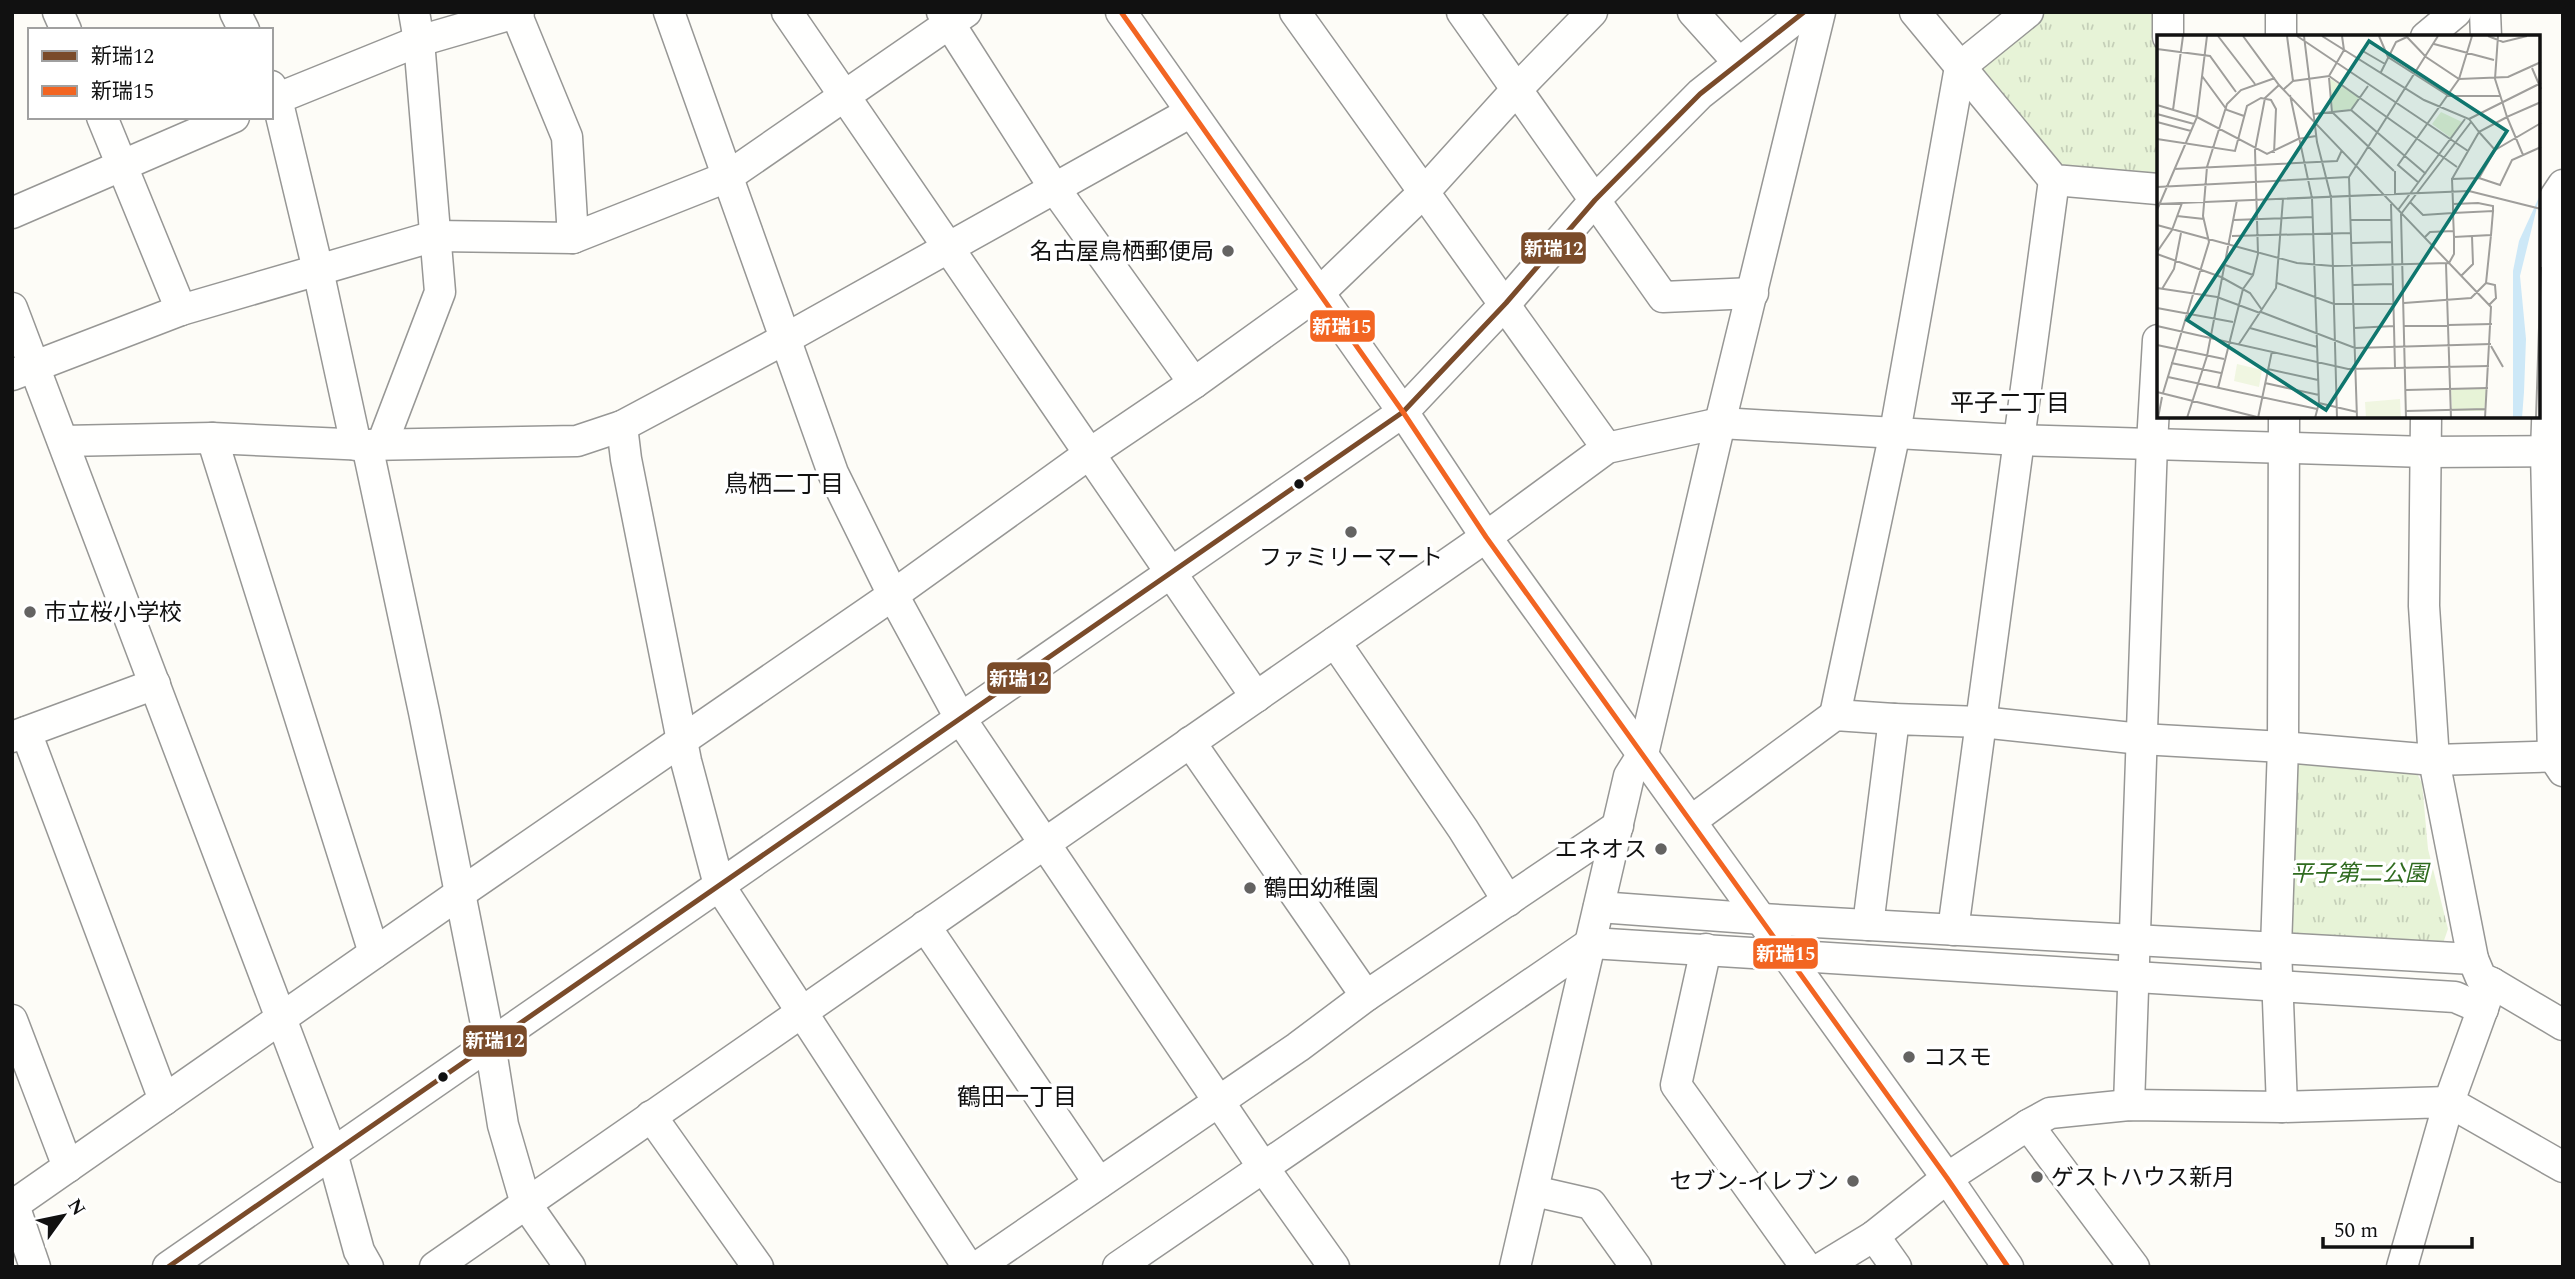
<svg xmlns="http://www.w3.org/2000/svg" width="2575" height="1279" viewBox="0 0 2575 1279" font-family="Spectral,'Noto Sans JP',serif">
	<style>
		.park { fill: url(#park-tufts) }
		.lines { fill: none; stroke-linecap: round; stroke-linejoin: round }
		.minor-casing { stroke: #979795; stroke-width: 33 }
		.minor { stroke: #fffffe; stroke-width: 30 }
		.bus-1-casing { stroke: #fff; stroke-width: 10 }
		.bus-2-casing { stroke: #fff; stroke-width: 10 }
		.bus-1 { stroke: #7a4b2a; stroke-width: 5 }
		.bus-2 { stroke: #f26522; stroke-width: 5 }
		.poi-dot { fill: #646362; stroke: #fff; stroke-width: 2.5 }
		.bus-dot { fill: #111; stroke: #fff; stroke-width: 2.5 }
		.labels { text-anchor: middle; stroke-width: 7; stroke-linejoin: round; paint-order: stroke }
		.poi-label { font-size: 23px; fill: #111; stroke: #fff; text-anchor: start }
		.park-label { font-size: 23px; font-style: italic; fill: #2f6b1f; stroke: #fff }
		.neighbourhood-label { font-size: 24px; fill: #111; stroke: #fff }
		.inset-road { fill: none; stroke: #9f9e9b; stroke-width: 2 }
		.view { fill: #0f766e; fill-opacity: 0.15; stroke: #0f766e; stroke-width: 3.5 }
		.inset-edge { fill: none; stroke: #111; stroke-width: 3.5 }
		.line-badge { stroke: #fff; stroke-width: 2.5 }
		.badge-label { font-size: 19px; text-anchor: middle; font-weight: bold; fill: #fff }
	</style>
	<defs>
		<pattern id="park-tufts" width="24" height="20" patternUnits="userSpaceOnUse" patternTransform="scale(1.75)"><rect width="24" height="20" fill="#e7f3d7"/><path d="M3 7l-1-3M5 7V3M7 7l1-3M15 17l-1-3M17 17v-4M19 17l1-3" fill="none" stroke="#c5cfb8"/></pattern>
	</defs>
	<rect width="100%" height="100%" fill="#fdfcf7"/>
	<g class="park">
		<path d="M2030 12H2164L2158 37V184L2054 174 1966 65Z"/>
		<path d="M2303 760 2415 770 2422 783 2428 849 2448 929 2441 949 2291 946 2287 776Z"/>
	</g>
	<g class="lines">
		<defs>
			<g id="minor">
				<path d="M58 12 66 30"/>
				<path d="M235 12 244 30"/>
				<path d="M669 12 833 473 893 595 960 718 1263 1167 1334 1267"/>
				<path d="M787 12 1256 697"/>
				<path d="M942 12 1055 189 1194 383"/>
				<path d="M1121 12 1403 412 1486 537 1947 1178 2008 1267"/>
				<path d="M1295 12 1607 448"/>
				<path d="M1462 12 1663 297 1753 293"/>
				<path d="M1693 12 1738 62"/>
				<path d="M1915 12 2054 180 2158 189"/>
				<path d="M2281 12V37"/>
				<path d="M2485 12 2486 37"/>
				<path d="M516 13 567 137 573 238"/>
				<path d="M2168 37V12"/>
				<path d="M2426 37 2456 12"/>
				<path d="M271 86 277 99 318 270 356 445"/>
				<path d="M271 101 419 41 519 12"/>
				<path d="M102 117 181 310"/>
				<path d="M2563 185 2555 197 2546 452 2553 756 2563 771"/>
				<path d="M12 213 234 117"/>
				<path d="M12 308 332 1153 359 1251 368 1267"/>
				<path d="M12 375 181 310 435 236 573 238 727 177 966 12"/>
				<path d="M2426 416 2424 606 2434 760 2473 959 2481 978 2492 983 2449 1102 2563 1167"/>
				<path d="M622 426 626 459 686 761 719 885 968 1267"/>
				<path d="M212 438 374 953"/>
				<path d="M63 441 212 438 367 445 577 441 622 426 785 339 1191 112"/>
				<path d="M382 444 440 292 419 41 414 12"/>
				<path d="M367 445 424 712 490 1044 503 1125 526 1204 570 1267"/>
				<path d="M1335 642 1463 829 1508 901"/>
				<path d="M1835 715 1895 432 1960 67 2028 12"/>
				<path d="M26 732 164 1100"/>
				<path d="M12 737 155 684"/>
				<path d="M1190 742 1366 996"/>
				<path d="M1691 821 1835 715 1894 719"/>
				<path d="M1599 907 1762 919 2473 959"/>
				<path d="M1868 925 1894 719 1981 722 2141 739 2283 747 2434 760 2563 756"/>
				<path d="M925 926 1099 1183"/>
				<path d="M1953 930 2054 180"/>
				<path d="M1706 949 1676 1085 1806 1267"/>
				<path d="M2492 983 2563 1025"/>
				<path d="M12 1020 68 1167"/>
				<path d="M2129 1105 2152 443 2158 340"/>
				<path d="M2282 1107 2276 948 2283 747 2284 416"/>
				<path d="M651 1116 758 1267"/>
				<path d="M2028 1125 2050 1113 2129 1105 2282 1107 2449 1102 2402 1267"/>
				<path d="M1534 1191 1591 1204 1636 1267"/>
				<path d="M14 1205 35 1267"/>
				<path d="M12 1206 459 894 893 595 1089 454 1194 383 1319 293 1424 192 1518 88 1592 12"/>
				<path d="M1874 1236 1896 1267"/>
				<path d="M168 1267 1403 412 1506 303 1595 200 1700 94 1804 12"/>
				<path d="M435 1267 1486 537 1607 448 1720 423 2019 440 2427 452 2563 451"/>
				<path d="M977 1267 1298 1047 1366 996 1618 826"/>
				<path d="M1118 1267 1591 943 2455 997 2483 1009"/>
				<path d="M1515 1267 1629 776 1643 754 1720 423 1820 12"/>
				<path d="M1823 1267 1874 1236 1947 1178 2028 1125 2134 1267"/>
			</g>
		</defs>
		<use href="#minor" class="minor-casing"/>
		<use href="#minor" class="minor"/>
		<defs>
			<path id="bus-1" d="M168 1267 1403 412 1506 303 1595 200 1700 94 1804 12"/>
			<path id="bus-2" d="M1121 12 1403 412 1486 537 1947 1178 2008 1267"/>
		</defs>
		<use href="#bus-1" class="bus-1-casing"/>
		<use href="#bus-2" class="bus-2-casing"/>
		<use href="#bus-1" class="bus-1"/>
		<use href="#bus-2" class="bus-2"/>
	</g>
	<g class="poi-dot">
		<circle cx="1228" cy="251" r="7"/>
		<circle cx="1351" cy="532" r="7"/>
		<circle cx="30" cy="612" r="7"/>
		<circle cx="1661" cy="849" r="7"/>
		<circle cx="1250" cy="888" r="7"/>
		<circle cx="1909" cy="1057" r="7"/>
		<circle cx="2037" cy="1177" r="7"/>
		<circle cx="1853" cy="1181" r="7"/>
	</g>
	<g class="bus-dot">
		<circle cx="1299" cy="484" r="6"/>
		<circle cx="443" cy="1077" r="6"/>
	</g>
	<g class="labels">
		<g class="poi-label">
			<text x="1214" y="259" text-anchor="end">名古屋鳥栖郵便局</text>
			<text x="1351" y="565" text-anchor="middle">ファミリーマート</text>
			<text x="44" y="620">市立桜小学校</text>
			<text x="1647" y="857" text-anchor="end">エネオス</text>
			<text x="1264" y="896">鶴田幼稚園</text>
			<text x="1923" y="1065">コスモ</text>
			<text x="2051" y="1185">ゲストハウス新月</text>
			<text x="1839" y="1189" text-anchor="end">セブン-イレブン</text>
		</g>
		<g class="park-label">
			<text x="2359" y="881">平子第二公園</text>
		</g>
		<g class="neighbourhood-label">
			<text x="2010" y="411">平子二丁目</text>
			<text x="784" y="492">鳥栖二丁目</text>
			<text x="1017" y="1105">鶴田一丁目</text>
		</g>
	</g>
	<g transform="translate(2157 35)">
		<rect width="383" height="383" fill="#fdfcf7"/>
		<path d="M172 43 203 63 194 74 176 76ZM284 77 305 87 294 103 275 89ZM294 354H330L327 376H295Z" fill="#e7f3d7"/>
		<path d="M80 329 105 335 102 352 77 346ZM243 364 244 383H209L208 367Z" fill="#f0f6e1"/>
		<path d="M383 160 363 241 369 304 367 357 365 383H356V236L362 206Z" fill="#cde8f7"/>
		<path class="inset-road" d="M61 1 98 49M86 1 122 50 334 272 328 383M130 1 136 46M140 1 311 116M147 1 160 107 174 162 180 383M165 1 267 65 312 84 322 97 350 82 366 120M222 1 231 22 292 61H343M249 1 269 22 302 44 351 42 384 27M331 1 346 7 370 1M341 1 338 44 350 82 384 67M277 9 337 25M0 14 53 21 79 57M204 15 228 29M375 33 384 54M224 37 239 7 250 2M45 41 70 75 87 81M172 41 187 15 185 1M172 43 175 77 237 136M127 54 136 46 172 41 300 132M133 60 155 163 162 368 158 383M0 70 40 82 110 119 141 104 159 101M16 75 26 1M194 75 269 139M0 79 37 89M157 79 194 75 211 51M312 84 384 48M0 87 34 96M0 104 78 116 90 71 104 63 114 65 119 74 117 118M17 134 180 126 185 115M238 136V159M322 143 343 150 355 125 384 112M295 144 322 97 338 115 384 88M262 148 241 130 302 44 315 1M0 152 192 142M253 167 266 180 296 178 336 176 334 200 297 202 296 178V169L295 144 322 143 338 115M0 169 312 156 384 174M234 169 238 333M296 169 321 168 336 171V176M0 175 40 82 50 1M241 175 308 84M20 181 47 184M77 185 156 182M194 185H234M0 190 140 228 176 231 292 228 297 219V202M75 201 194 198M267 203 273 197 297 196M195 208 234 207M0 217 15 195 25 168M0 219 64 242 93 258 105 275M289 229 294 383M68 230 96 240M304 241 316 229 315 201M120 248 177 269H236M329 248 338 250 339 263 332 270M196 250 236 249M0 253 60 262 103 278M5 254 17 234 24 198M247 268 314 263 329 248 334 200M0 273 76 287M104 277 198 313 334 309M0 291 191 334 332 331M247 291 335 289M93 293 160 312M197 293 237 291M82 309 119 253 126 164M0 310 67 324M334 311 346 332M14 328 64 338M111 334 161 345M11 342 160 374M108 348 162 360M61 353 86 254 96 240 101 219 98 115 108 63 122 50M249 355 331 353M0 357 104 383M6 358 52 207 46 181 50 132 70 69 84 55 118 43M162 368 200 377M249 376 329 374M1 383 5 362M30 383 50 321 80 165M101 383 115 316M200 383 192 142 281 1M249 383 244 179 314 87M379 383 384 232"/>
		<path class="view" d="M212 6 350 96 169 375 30 285Z"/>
		<rect width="383" height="383" class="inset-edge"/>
	</g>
	<g class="line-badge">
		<rect x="1520" y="231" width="67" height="34" rx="7" fill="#7a4b2a"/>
		<rect x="1309" y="309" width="67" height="34" rx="7" fill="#f26522"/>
		<rect x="986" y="661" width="66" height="34" rx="7" fill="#7a4b2a"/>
		<rect x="1752" y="937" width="67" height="33" rx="7" fill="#f26522"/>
		<rect x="462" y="1024" width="66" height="34" rx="7" fill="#7a4b2a"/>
	</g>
	<g class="badge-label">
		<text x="1554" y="255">新瑞12</text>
		<text x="1342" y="333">新瑞15</text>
		<text x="1019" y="685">新瑞12</text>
		<text x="1786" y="960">新瑞15</text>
		<text x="495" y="1047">新瑞12</text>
	</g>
	<rect width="2575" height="1279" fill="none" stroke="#111111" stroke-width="28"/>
	<rect x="28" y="28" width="245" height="91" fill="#ffffff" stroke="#a0a0a0" stroke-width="2"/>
	<rect x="42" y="51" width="35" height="10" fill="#7a4b2a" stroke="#a0a0a0" stroke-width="2"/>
	<text x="91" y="63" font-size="21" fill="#111111">新瑞12</text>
	<rect x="42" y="86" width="35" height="10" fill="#f26522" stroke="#a0a0a0" stroke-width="2"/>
	<text x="91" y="98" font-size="21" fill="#111111">新瑞15</text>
	<g transform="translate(63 1216) rotate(57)" stroke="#ffffff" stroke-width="5" paint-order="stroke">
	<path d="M0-5L12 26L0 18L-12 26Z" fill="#111111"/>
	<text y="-10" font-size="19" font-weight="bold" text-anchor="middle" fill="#111111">N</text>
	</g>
	<path d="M2323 1237v10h149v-10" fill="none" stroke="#111111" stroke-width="3.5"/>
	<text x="2334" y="1237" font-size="21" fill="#111111" stroke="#ffffff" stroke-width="5" paint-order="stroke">50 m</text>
</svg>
